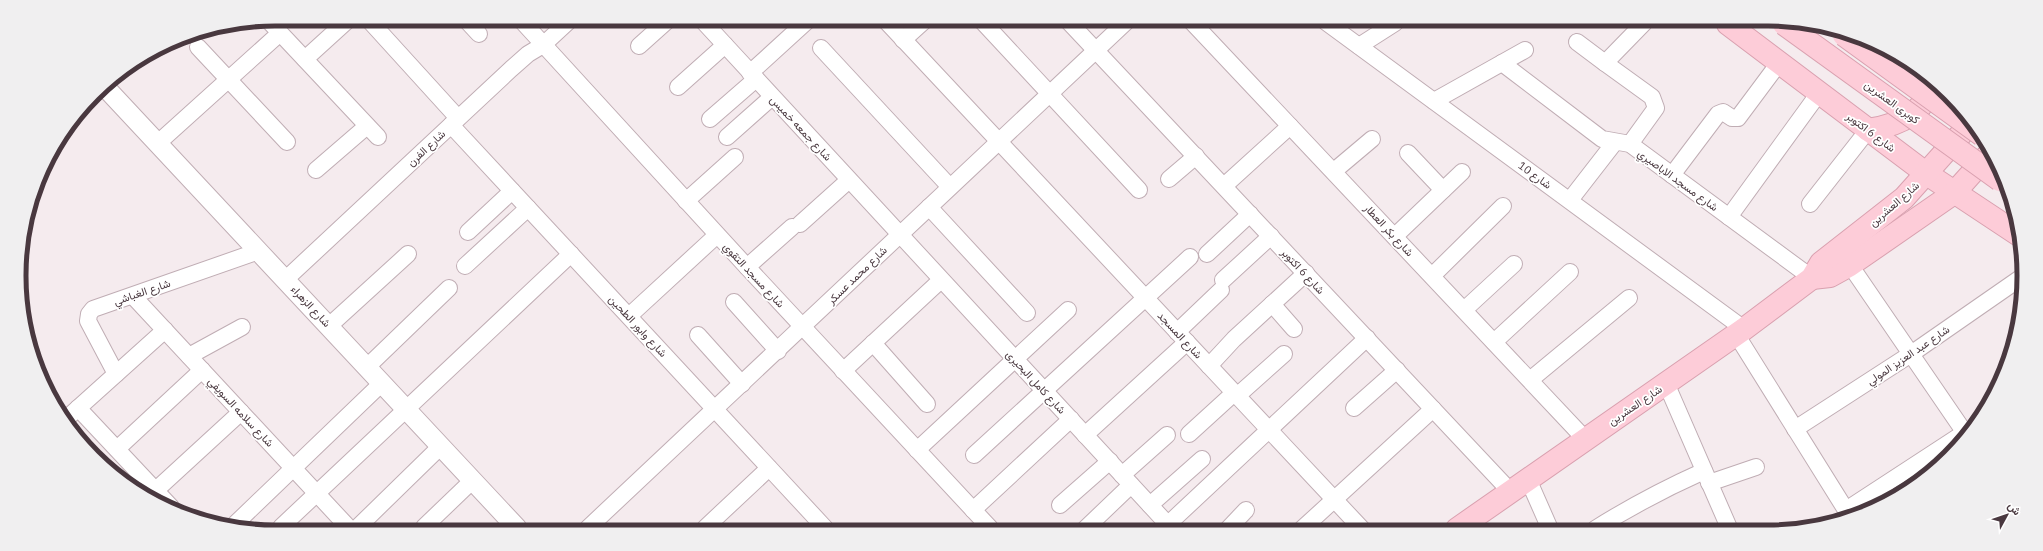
<svg xmlns="http://www.w3.org/2000/svg" width="2043" height="551" viewBox="0 0 2043 551" font-family="'IBM Plex Sans',Vazirmatn,sans-serif">
	<style>
		.lines { fill: none; stroke-linecap: round; stroke-linejoin: round }
		.minor-casing { stroke: #c0adb4; stroke-width: 18 }
		.tertiary-casing { stroke: #c0adb4; stroke-width: 21 }
		.secondary-casing { stroke: #d9a0af; stroke-width: 24 }
		.minor { stroke: #fff; stroke-width: 16 }
		.tertiary { stroke: #fff; stroke-width: 19 }
		.secondary { stroke: #fdccd8; stroke-width: 22 }
		.secondary-bridge-casing { stroke: #d9a0af; stroke-width: 24; stroke-linecap: butt }
		.secondary-bridge { stroke: #fdccd8; stroke-width: 22 }
		.labels { text-anchor: middle; stroke-width: 3.5; stroke-linejoin: round; paint-order: stroke }
		.street-label { font-size: 11px; fill: #49383f; stroke: #fff }
		.rim { fill: none; stroke: #49383f; stroke-width: 5 }
	</style>
	<rect width="100%" height="100%" fill="#f5ebee"/>
	<g class="lines">
		<defs>
			<g id="minor">
				<path d="M368 19 458 118"/>
				<path d="M268 20 378 137"/>
				<path d="M466 20 479 34"/>
				<path d="M521 20 747 267 990 528"/>
				<path d="M702 20 1172 529"/>
				<path d="M886 21 1362 529"/>
				<path d="M982 21 1139 190"/>
				<path d="M1069 22 1510 491"/>
				<path d="M1192 22 1585 439"/>
				<path d="M1326 22 1744 329"/>
				<path d="M903 40 924 21"/>
				<path d="M1577 42 1605 63"/>
				<path d="M639 46 668 20"/>
				<path d="M1359 46 1395 23"/>
				<path d="M198 47 287 142"/>
				<path d="M821 48 950 187"/>
				<path d="M305 59 349 19"/>
				<path d="M1502 63 1602 139 1630 144 1812 278"/>
				<path d="M750 73 807 21"/>
				<path d="M678 87 725 45"/>
				<path d="M1434 101 1525 50"/>
				<path d="M710 119 756 79"/>
				<path d="M451 125 825 528"/>
				<path d="M727 137 772 97"/>
				<path d="M158 143 280 33"/>
				<path d="M1630 144 1656 108 1652 97 1605 63 1644 23"/>
				<path d="M1408 153 1443 190"/>
				<path d="M316 170 367 126"/>
				<path d="M1334 171 1372 139"/>
				<path d="M1672 175 1718 114 1723 112 1732 118H1738L1779 63"/>
				<path d="M1169 179 1196 156"/>
				<path d="M1224 186 1290 126"/>
				<path d="M1570 200 1615 142"/>
				<path d="M686 201 735 157"/>
				<path d="M1810 204 1868 130"/>
				<path d="M929 207 1027 313"/>
				<path d="M1729 217 1819 93"/>
				<path d="M800 224 849 180"/>
				<path d="M468 232 512 191"/>
				<path d="M1395 236 1462 172"/>
				<path d="M1207 254 1250 214"/>
				<path d="M1850 265 1965 433"/>
				<path d="M465 266 528 208"/>
				<path d="M747 267 792 227"/>
				<path d="M1432 276 1503 206"/>
				<path d="M286 279 511 69 528 54 543 45 570 20"/>
				<path d="M1223 280 1271 236"/>
				<path d="M133 296 348 527"/>
				<path d="M734 302 778 351"/>
				<path d="M1272 304 1294 329"/>
				<path d="M1464 310 1514 264"/>
				<path d="M629 316 717 235"/>
				<path d="M329 326 408 254"/>
				<path d="M1177 332 1221 290"/>
				<path d="M1736 334 1849 515"/>
				<path d="M698 335 742 384"/>
				<path d="M1494 342 1570 272"/>
				<path d="M873 343 927 404"/>
				<path d="M189 356 242 327"/>
				<path d="M1209 366 1234 339 1306 273"/>
				<path d="M367 367 449 288"/>
				<path d="M843 371 941 280"/>
				<path d="M116 374 88 321 89 314 93 309 259 251"/>
				<path d="M1530 380 1629 298"/>
				<path d="M1666 383 1730 530"/>
				<path d="M1237 396 1284 354"/>
				<path d="M78 408 171 507"/>
				<path d="M1354 408 1397 370"/>
				<path d="M66 419 165 330"/>
				<path d="M1795 429 1911 354 2019 279"/>
				<path d="M1189 434 1234 393"/>
				<path d="M1085 435 1187 342"/>
				<path d="M117 449 202 370"/>
				<path d="M917 450 1068 310"/>
				<path d="M974 455 1190 257"/>
				<path d="M1122 475 1167 435"/>
				<path d="M1528 479 1550 529"/>
				<path d="M1709 483 1756 467"/>
				<path d="M156 490 241 412"/>
				<path d="M1060 505 1110 461"/>
				<path d="M1150 505 1202 459"/>
				<path d="M973 510 1071 419"/>
				<path d="M1846 510 1967 431"/>
				<path d="M232 527 382 383"/>
				<path d="M281 527 571 254"/>
				<path d="M358 527 441 446"/>
				<path d="M424 527 473 480"/>
				<path d="M588 528 1126 22"/>
				<path d="M705 528 769 468"/>
				<path d="M1085 529 1131 485"/>
				<path d="M1163 529 1367 338"/>
				<path d="M1228 529 1246 510"/>
				<path d="M1302 529 1433 409"/>
				<path d="M1595 529C1630 507 1666 488 1704 471"/>
			</g>
			<path id="tertiary" d="M104 86 517 528"/>
			<g id="secondary">
				<path d="M1728 24 1927 174 2019 235"/>
				<path d="M1868 130C1896 126 1923 115 1933 85"/>
				<path d="M1812 278 1830 276 1850 265 1954 193 1989 154"/>
				<path d="M1457 529 1744 329 1812 278 1821 263 1904 198 1971 123"/>
			</g>
		</defs>
		<use href="#minor" class="minor-casing"/>
		<use href="#tertiary" class="tertiary-casing"/>
		<use href="#secondary" class="secondary-casing"/>
		<use href="#minor" class="minor"/>
		<use href="#tertiary" class="tertiary"/>
		<use href="#secondary" class="secondary"/>
		<defs>
			<g id="secondary-bridge">
				<path d="M1784 24 2000 180"/>
				<path d="M1844 35 1982 135"/>
			</g>
		</defs>
		<use href="#secondary-bridge" class="secondary-bridge-casing"/>
		<use href="#secondary-bridge" class="secondary-bridge"/>
	</g>
	<g class="labels">
		<g class="street-label">
			<text transform="translate(1892 102) rotate(36)" y="4">كوبرى العشرين</text>
			<text transform="translate(801 128) rotate(47)" y="4">شارع جمعه خميس</text>
			<text transform="translate(1871 132) rotate(37)" y="4">شارع 6 اكتوبر</text>
			<text transform="translate(426 148) rotate(-43)" y="4">شارع الفرن</text>
			<text transform="translate(1535 175) rotate(36)" y="4">شارع 10</text>
			<text transform="translate(1678 180) rotate(36)" y="4">شارع مسجد الاباصيري</text>
			<text transform="translate(1894 204) rotate(-41)" y="4">شارع العشرين</text>
			<text transform="translate(1389 230) rotate(47)" y="4">شارع بكر العطار</text>
			<text transform="translate(1303 271) rotate(47)" y="4">شارع 6 اكتوبر</text>
			<text transform="translate(754 275) rotate(47)" y="4">شارع مسجد التقوي</text>
			<text transform="translate(857 275) rotate(-44)" y="4">شارع محمد عسكر</text>
			<text transform="translate(142 292) rotate(-19)" y="4">شارع الغباشي</text>
			<text transform="translate(311 306) rotate(47)" y="4">شارع الزهراء</text>
			<text transform="translate(638 326) rotate(47)" y="4">شارع وابور الطحين</text>
			<text transform="translate(1180 335) rotate(47)" y="4">شارع المسجد</text>
			<text transform="translate(1908 355) rotate(-34)" y="4">شارع عبد العزيز المولي</text>
			<text transform="translate(1036 382) rotate(47)" y="4">شارع كامل البحيرى</text>
			<text transform="translate(1635 405) rotate(-34)" y="4">شارع العشرين</text>
			<text transform="translate(241 412) rotate(47)" y="4">شارع سلامه السويفي</text>
		</g>
	</g>
	<path d="M0 0H2043V551H0ZM275 26H1768A249 249 0 0 1 2017 275V276A249 249 0 0 1 1768 525H275A249 249 0 0 1 26 276V275A249 249 0 0 1 275 26Z" fill="#f0eff0" fill-rule="evenodd"/>
	<path class="rim" d="M275 26H1768A249 249 0 0 1 2017 275V276A249 249 0 0 1 1768 525H275A249 249 0 0 1 26 276V275A249 249 0 0 1 275 26Z"/>
	<g transform="translate(2007 515) rotate(50)" stroke="#ffffff" stroke-width="3" paint-order="stroke">
	<path d="M0-3L7 15L0 10L-7 15Z" fill="#49383f"/>
	<text y="-6" font-size="11" font-weight="bold" text-anchor="middle" fill="#49383f">ش</text>
	</g>
</svg>
